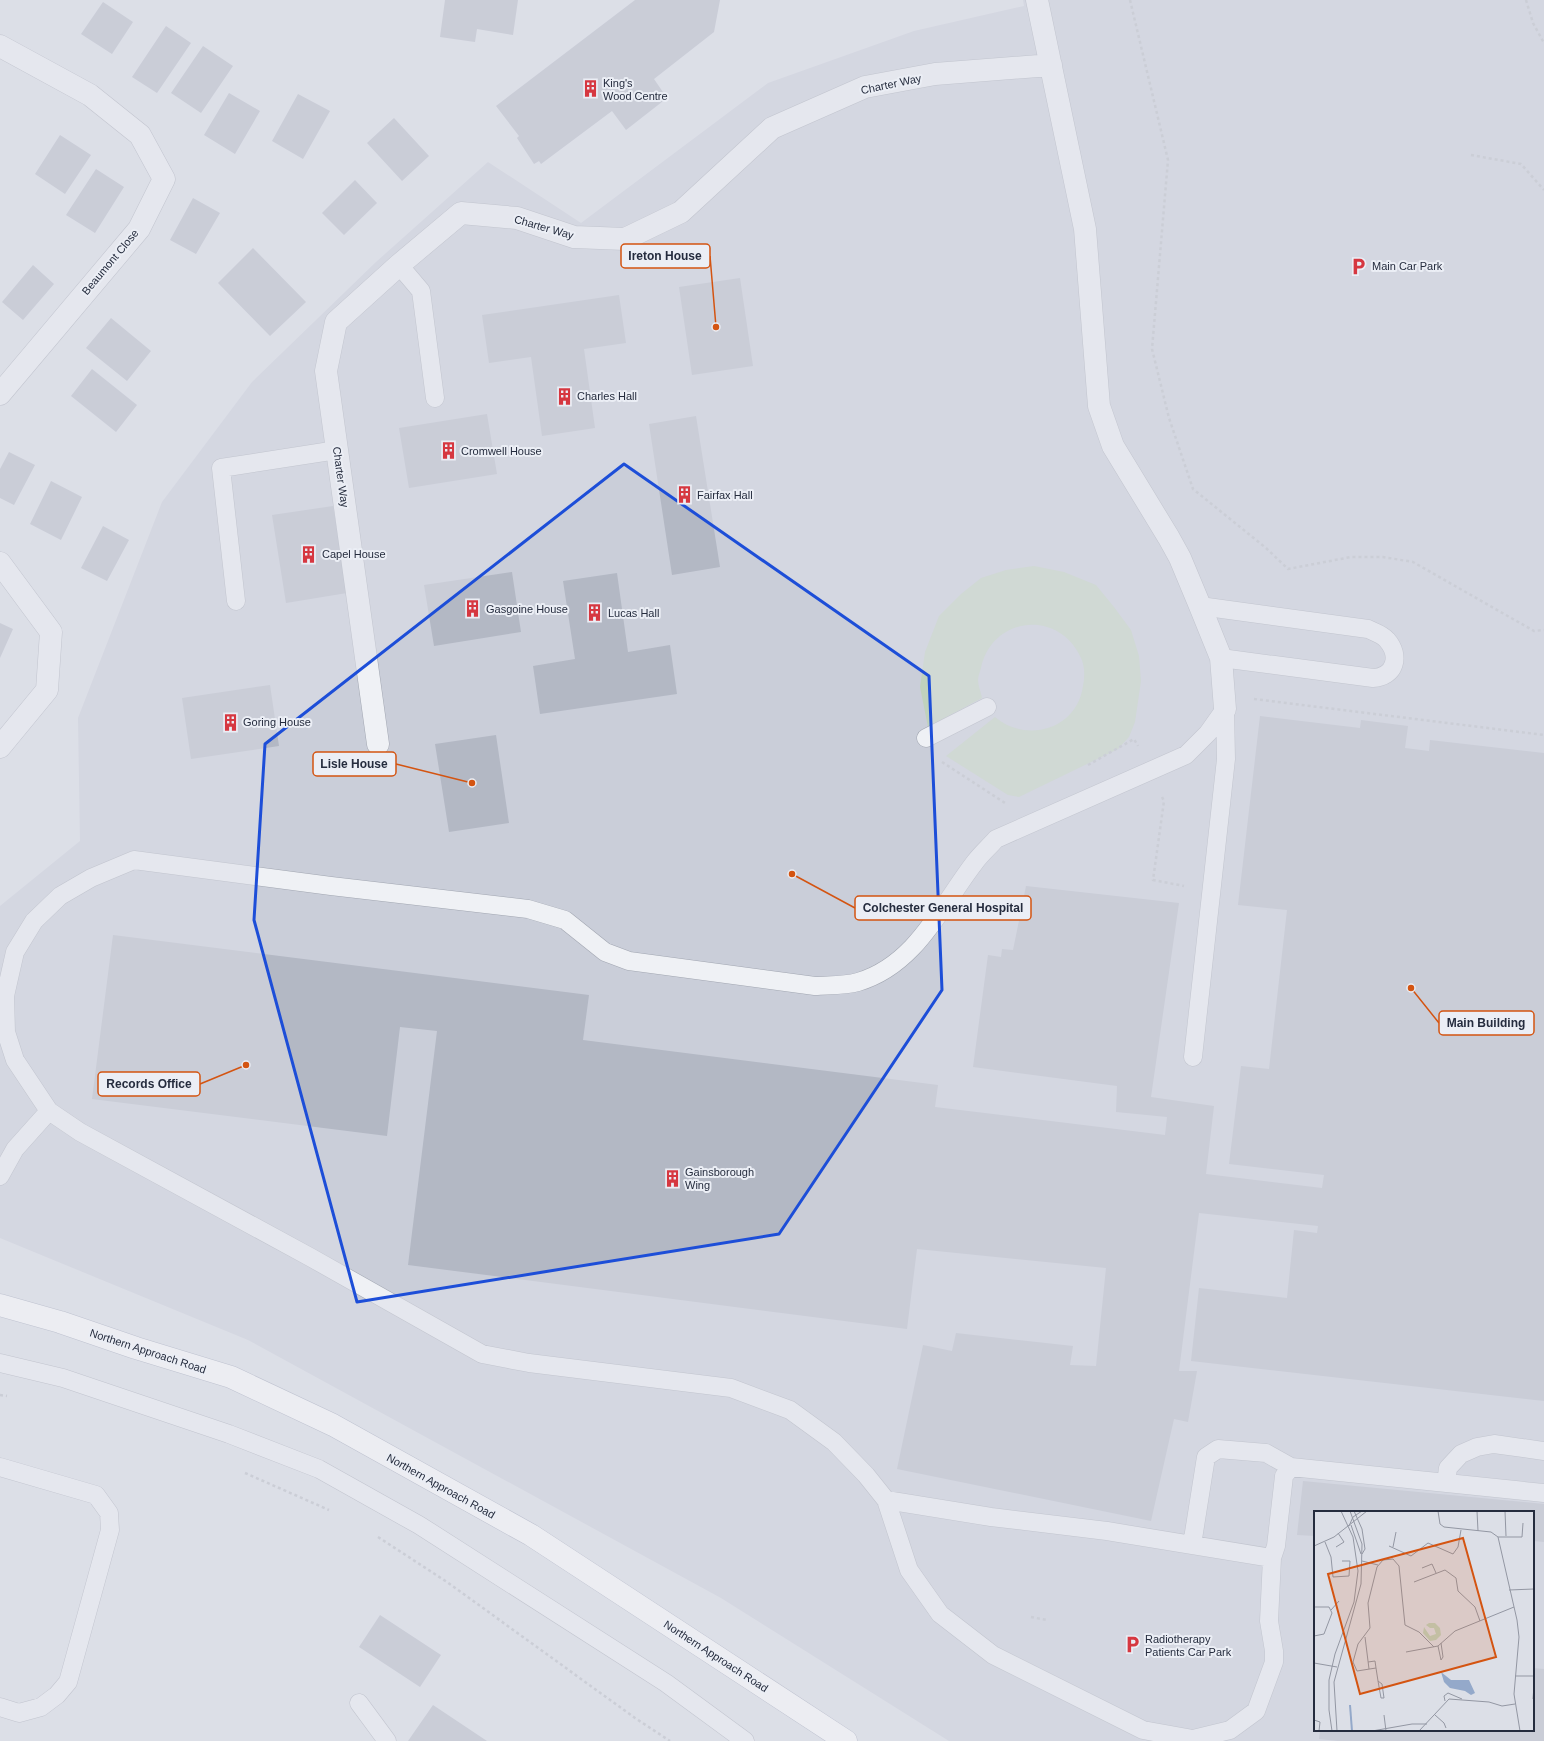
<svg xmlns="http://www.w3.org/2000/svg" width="1544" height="1741" font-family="Helvetica,sans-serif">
<rect width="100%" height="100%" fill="#dcdfe7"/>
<path fill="#caced9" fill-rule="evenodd" d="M1023,0H1544V1741H949L721,1598L248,1340L0,1238V906L80,841L78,718L162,502L252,382L376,262L488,162L581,223L768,83L914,31L1024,6ZM1315,1512H1533V1730H1315Z"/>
<path fill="#c0d2bd" d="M1034,566L1064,572L1096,585L1114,607L1131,630L1139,656L1141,681L1135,722L1129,737L1118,749L1019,797L1008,795L946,756L995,717C1027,744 1077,729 1083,686C1085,676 1085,665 1080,656C1057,609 992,617 981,668C980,672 978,676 978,680C978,686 981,692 982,698L928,727L920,687L925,652L939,616L961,594L981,578L1006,570Z"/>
<path fill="#b3b8c4" d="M445,0H518L513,35L477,29L475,42L440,37Z
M635,0H720L714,32L654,79L667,98L626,130L612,111L541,164L539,161L534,164L517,138L519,136L496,106Z
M103,2L133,22L112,54L81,34Z
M166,26L191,43L157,93L132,77Z
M203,46L233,66L201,113L171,93Z
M229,93L260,111L235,154L204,135Z
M298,94L330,111L303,159L272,141Z
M394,118L429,156L402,181L367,143Z
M60,135L91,155L65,194L35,174Z
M96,169L124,187L95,233L66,215Z
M355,180L377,203L344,235L322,213Z
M193,198L220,213L196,254L170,240Z
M253,248L306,302L270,336L218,283Z
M33,265L54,284L23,320L2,302Z
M740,278L753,366L692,375L679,287Z
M619,295L626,343L584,349L595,428L542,436L531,357L489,363L482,315Z
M111,318L151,351L127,381L86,348Z
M92,369L137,405L116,432L71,396Z
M487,414L497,474L409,488L399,428Z
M696,416L720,567L672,575L649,424Z
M9,452L35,465L14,505L0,498V469Z
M51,481L82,497L61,540L30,524Z
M333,506L347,593L286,603L272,515Z
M103,526L129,540L107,581L81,568Z
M512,572L521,632L434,646L424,585Z
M617,573L628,652L670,645L677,694L540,714L533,666L575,659L563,581Z
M0,623L13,629L0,658Z
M270,685L279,746L191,759L182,698Z
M1260,716L1360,728L1361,720L1408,726L1405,748L1429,751L1430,740L1544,753V1401L1191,1361L1199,1288L1287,1298L1294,1230L1317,1233L1318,1226L1199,1213L1179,1371H1197L1188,1422L1174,1419L1151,1521L897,1469L923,1345L952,1351L956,1333L1073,1346L1070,1365L1096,1366L1106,1268L917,1249L907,1329L408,1265L437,1031L400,1027L387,1136L92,1099L113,935L589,995L583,1040L938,1085L935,1107L1165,1135L1167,1117L1116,1112L1117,1086L973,1067L988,955L1001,957L1002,949L1013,950L1026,886L1179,903L1151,1097L1214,1106L1206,1174L1322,1188L1324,1175L1229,1164L1241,1066L1269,1069L1287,910L1238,905Z
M496,735L509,823L449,832L435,744Z
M1303,1481L1544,1504V1542L1533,1541V1512H1315V1536L1297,1535Z
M380,1615L441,1655L420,1687L359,1647Z
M1533,1668L1544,1669V1741H1338L1319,1739L1320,1730H1533Z
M433,1705L487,1741H408Z"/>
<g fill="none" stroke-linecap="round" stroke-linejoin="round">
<defs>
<path id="service" d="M399,265L421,291L435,398
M236,601L221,468L337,450
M1200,606L1368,629C1374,632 1382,634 1387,640C1401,656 1395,677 1373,678L1221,658
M1225,709L1208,733L1186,755L996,839C989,847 981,854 975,862C941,906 916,965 858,982C844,986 829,985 815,986L629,961L605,952L565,920L528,909L331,886L134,860L91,878L60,896L34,921L15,952L5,996L6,1032L15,1060L49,1111L80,1132L310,1257L482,1354L529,1363L731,1388L790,1410L834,1442L866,1475L886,1500L909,1570L940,1614L993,1655L1143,1730L1193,1739L1230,1730L1256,1711L1274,1662V1651L1269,1621L1272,1558L1276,1546L1284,1476L1291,1467L1544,1493
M926,738L987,707
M1193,1057L1226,759L1225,709
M0,1176L15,1149L49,1111
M0,1363L63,1378L229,1434L319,1469L419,1525L666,1683L745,1741
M0,1467L96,1495L109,1513L110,1530L68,1682L57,1695L41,1707L19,1713L0,1707
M1446,1483L1448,1468L1461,1454L1477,1447L1494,1444L1544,1451
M886,1500L991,1517L1107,1531L1272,1558
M1192,1545L1206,1457L1218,1449L1266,1453L1291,1467
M359,1703L387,1741"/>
<path id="minor" d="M1037,0L1085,229L1099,406L1113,446L1169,538L1180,558L1200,606L1221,658L1225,709
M0,46L90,95L140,135L164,179L139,229L0,394
M0,563L51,632L47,690L0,747
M378,744L326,371L336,322L399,265L461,213L517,218L574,237L625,239L681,212L772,128L865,87L935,74L1051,65"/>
<path id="primary" d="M0,1305L60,1322L136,1348L231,1377L333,1425L531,1535L846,1741"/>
</defs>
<use href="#service" stroke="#a1a6b1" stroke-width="19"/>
<use href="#minor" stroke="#a1a6b1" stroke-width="23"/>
<use href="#primary" stroke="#9ba2b4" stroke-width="23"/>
<path stroke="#b6bac2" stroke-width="2.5" stroke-dasharray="3 3" stroke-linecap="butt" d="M1130,0L1168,160L1152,349L1169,418L1193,489L1266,548L1288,569L1351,557H1383L1413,562L1534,631L1544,630
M1526,0L1533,23L1544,43
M1471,155L1521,164L1544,190
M1254,699L1544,735
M942,762L1005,803
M1088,765L1134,739L1138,746
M1162,797L1164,801L1153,880L1184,886
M0,1395L7,1396
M245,1473L329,1510
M378,1537L447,1582L635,1718L670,1741
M1031,1617L1047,1620"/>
<use href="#service" stroke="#eff1f5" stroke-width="18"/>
<use href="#minor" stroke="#eff1f5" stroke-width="22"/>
<use href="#primary" stroke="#fff" stroke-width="22"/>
</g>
<path d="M0 0H1544V1741H0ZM624,464L929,676L942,990L779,1234L357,1302L254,920L265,744Z" fill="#dcdfe7" fill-opacity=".55" fill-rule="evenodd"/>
<path fill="none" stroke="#1d4ed8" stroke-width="3" stroke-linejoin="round" d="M624,464L929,676L942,990L779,1234L357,1302L254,920L265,744Z"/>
<defs>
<symbol id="building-bare" viewBox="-9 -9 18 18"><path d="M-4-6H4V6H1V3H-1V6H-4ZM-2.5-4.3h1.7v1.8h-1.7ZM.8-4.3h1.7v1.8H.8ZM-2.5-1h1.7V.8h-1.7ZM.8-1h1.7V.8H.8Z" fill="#d63740" stroke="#ebeef5" stroke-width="2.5" paint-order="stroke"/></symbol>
<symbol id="parking-bare" viewBox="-9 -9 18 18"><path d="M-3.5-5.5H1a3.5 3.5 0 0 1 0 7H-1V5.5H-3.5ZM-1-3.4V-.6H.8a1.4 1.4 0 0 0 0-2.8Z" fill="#d63740" stroke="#ebeef5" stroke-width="2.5" paint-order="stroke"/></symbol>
</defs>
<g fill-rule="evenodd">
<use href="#building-bare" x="578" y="76" width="25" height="25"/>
<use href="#parking-bare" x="1346" y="254" width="25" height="25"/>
<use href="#building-bare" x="552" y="384" width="25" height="25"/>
<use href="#building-bare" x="436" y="438" width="25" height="25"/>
<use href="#building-bare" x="672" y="482" width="25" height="25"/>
<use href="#building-bare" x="296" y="542" width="25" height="25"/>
<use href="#building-bare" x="460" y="596" width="25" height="25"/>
<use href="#building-bare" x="582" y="600" width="25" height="25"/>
<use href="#building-bare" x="218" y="710" width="25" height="25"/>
<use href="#building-bare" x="660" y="1166" width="25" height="25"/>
<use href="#parking-bare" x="1120" y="1632" width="25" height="25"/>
</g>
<g text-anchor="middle" stroke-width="4" stroke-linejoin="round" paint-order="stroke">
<g font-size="11" fill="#252c3e" stroke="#ebeef5" text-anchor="start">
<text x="603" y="87">King's<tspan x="603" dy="13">Wood Centre</tspan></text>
<text x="1372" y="270">Main Car Park</text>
<text x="577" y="400">Charles Hall</text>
<text x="461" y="455">Cromwell House</text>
<text x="697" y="499">Fairfax Hall</text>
<text x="322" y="558">Capel House</text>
<text x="486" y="613">Gasgoine House</text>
<text x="608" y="617">Lucas Hall</text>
<text x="243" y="726">Goring House</text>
<text x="685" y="1176">Gainsborough<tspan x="685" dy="13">Wing</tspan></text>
<text x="1145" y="1643">Radiotherapy<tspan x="1145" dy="13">Patients Car Park</tspan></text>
</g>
<g font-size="11" fill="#252c3e" stroke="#ebeef5">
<text transform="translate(891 84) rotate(-12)" y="4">Charter Way</text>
<text transform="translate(544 227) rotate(16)" y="4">Charter Way</text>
<text transform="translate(110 262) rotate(-50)" y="4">Beaumont Close</text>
<text transform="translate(341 477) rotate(82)" y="4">Charter Way</text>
<text transform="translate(148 1351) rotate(18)" y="4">Northern Approach Road</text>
<text transform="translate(441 1486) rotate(29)" y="4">Northern Approach Road</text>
<text transform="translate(716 1656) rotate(33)" y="4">Northern Approach Road</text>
</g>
</g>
<g transform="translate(1314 1511)">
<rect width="220" height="220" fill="#dcdfe7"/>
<path d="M115,112H121L126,117L127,124L122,129L116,130L109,122L110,116L116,125L122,123L120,117H116L112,114Z" fill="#c0d2bd"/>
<path d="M127,161L137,169H155L161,182L157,184L151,180L136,177L130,171Z" fill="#94a9ca"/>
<path fill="none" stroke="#94a9ca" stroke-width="2" d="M36,194L38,220"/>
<path fill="none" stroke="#9397a3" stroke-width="1" d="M40,0L48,18L51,38L48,43M124,0L126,13L130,16L177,21L184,26L203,109L205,126L200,183L206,220M163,0L164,20M191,0L192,25M37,14L47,43M35,15L39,6L48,0M184,26H208L209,12M11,31L17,46L19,66L35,65L36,50H28M0,35L20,26L53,0M75,35L97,45L114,32L139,43L144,36L147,19M22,36L30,31L24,22M79,36L82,21M48,50L64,54M108,57L118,53L122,62M100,71L131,59L142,67L144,80L161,96L166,110M195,79L220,78M0,96H15L18,102L10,123L0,125M17,99L25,90M51,126L55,158M124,135L127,149L129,146L127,132M92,141L124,135L141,120L200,96M54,151L61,150L62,157M0,152L23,156M201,165H220M64,170L68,173L70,187H67L64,170L62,157L43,160L39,151L44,133L56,117L54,92L63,56L69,49L79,48L85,55L91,114L105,121L120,136M219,188L220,175M131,190L130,185L134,182L148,188M70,204L72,220M121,204L130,212L132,217M0,209L6,211L5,220M18,220L15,199V169L21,143L40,91L44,60L39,26L27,0M23,220L20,171L47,73L48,33L36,0M58,220L98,213H113M105,220L135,188L175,191L188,195L201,193"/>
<path fill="#d45411" fill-opacity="0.15" stroke="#d45411" stroke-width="2" d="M149,27L182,146L46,183L14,63Z"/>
<rect width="220" height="220" fill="none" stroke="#252c3e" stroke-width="2"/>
</g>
<path fill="none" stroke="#d45411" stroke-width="1.5" d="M716 327L710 256M472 783L396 764M792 874L855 908M1411 988L1439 1023M246 1065L200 1084"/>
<g fill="#d45411" stroke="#ebeef5" stroke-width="1.5">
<circle cx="716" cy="327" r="4"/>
<circle cx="472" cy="783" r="4"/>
<circle cx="792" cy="874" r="4"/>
<circle cx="1411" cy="988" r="4"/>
<circle cx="246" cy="1065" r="4"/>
</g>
<g fill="#ebeef5" stroke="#d45411" stroke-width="1.5">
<rect x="621" y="244" width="89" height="24" rx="4"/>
<rect x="313" y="752" width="83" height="24" rx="4"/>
<rect x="855" y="896" width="176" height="24" rx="4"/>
<rect x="1439" y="1011" width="95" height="24" rx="4"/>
<rect x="98" y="1072" width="102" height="24" rx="4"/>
</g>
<g font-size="12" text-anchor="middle" font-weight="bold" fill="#252c3e">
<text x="665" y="260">Ireton House</text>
<text x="354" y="768">Lisle House</text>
<text x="943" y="912">Colchester General Hospital</text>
<text x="1486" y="1027">Main Building</text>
<text x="149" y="1088">Records Office</text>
</g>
</svg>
